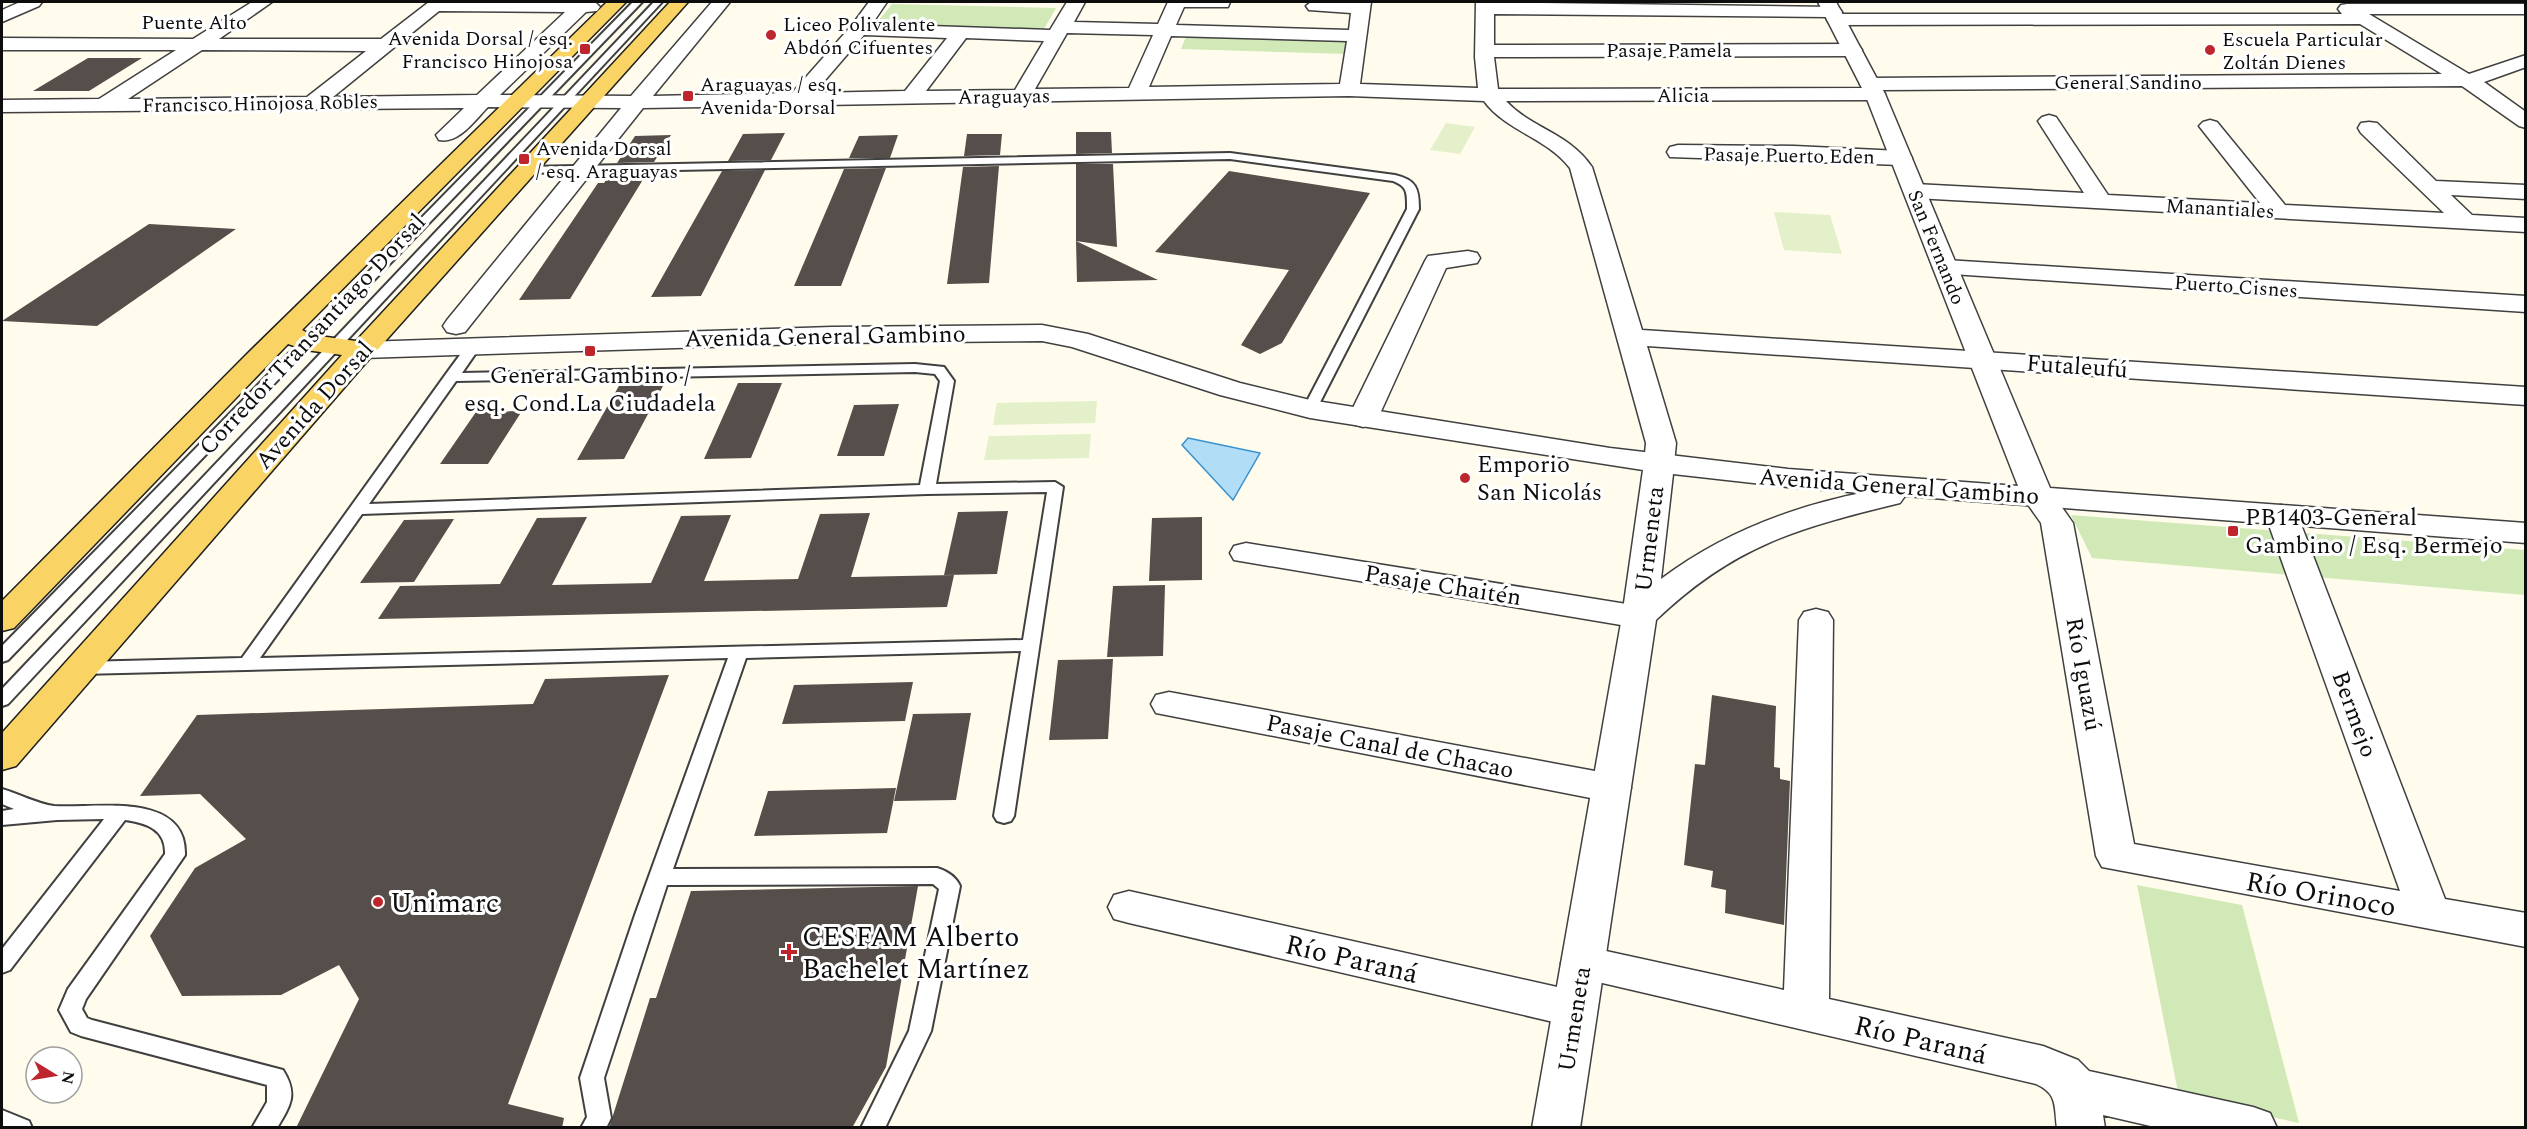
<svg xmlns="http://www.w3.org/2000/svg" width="2527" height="1129" font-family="Spectral,serif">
<rect width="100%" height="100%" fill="#fffced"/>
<path fill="#d1e9b7" d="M892,4L1056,8L1044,29L875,25Z
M1187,34L1350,40L1348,54L1181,49Z
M2071,515L2525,550V595L2092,558Z
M2137,885L2242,905L2299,1123L2179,1097Z"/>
<path fill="#e3f0c9" d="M1446,123L1475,127L1460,154L1430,150Z
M1774,212L1830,215L1842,254L1784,250Z
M1097,401L1095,423L993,425L997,403Z
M1091,434L1089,458L984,460L989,436Z"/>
<path fill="#b2ddf6" stroke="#3992cd" stroke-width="1.5" d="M1188,438L1260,453L1233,500L1182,445Z"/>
<path fill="#564e4a" d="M88,58H142L89,91H33Z
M1076,132H1111L1112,153L1076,154Z
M785,133L771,160L728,161L743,134Z
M967,134H1002L1000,155L964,156Z
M671,135L654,162L617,163L635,136Z
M898,135L890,158H849L859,136Z
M1076,164H1113L1117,247L1076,241Z
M999,166L989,283L947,284L963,167Z
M886,168L841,286H794L844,169Z
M765,170L701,296L651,297L722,171Z
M1229,171L1370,193L1282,343L1260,354L1241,345L1289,270L1155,252Z
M647,173L570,299L519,300L598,183H604L610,174Z
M149,224L236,229L97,326L2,321Z
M1076,241L1158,280L1077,282Z
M738,383H782L751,458L704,459Z
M620,384H664L624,459L577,460Z
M899,404L884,456H837L854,405Z
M522,411L488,464H440L476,412Z
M1008,511L997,574L944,575L958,512Z
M870,513L851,577L954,575L947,607L378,619L400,586L500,584L537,518L587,517L552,585L651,583L681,516L731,515L704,581L798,579L820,514Z
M1202,517V580L1149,581L1152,518Z
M454,519L414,582L360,583L404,520Z
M1165,585L1163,656L1107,657L1113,586Z
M1113,659L1108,739L1049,740L1058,660Z
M669,675L508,1104L564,1118L562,1128H296L359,999L339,965L281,995L182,996L150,936L195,868L246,839L200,794L140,796L197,715L533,704L545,679Z
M913,682L905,721L782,724L794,685Z
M1712,695L1776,706L1774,767L1780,768V779L1790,781L1784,925L1725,913L1726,890L1711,887L1713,871L1684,865L1695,764L1705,765Z
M971,713L956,800L894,801L913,714Z
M896,788L887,833L754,836L768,791Z
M918,886L886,1067L852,1128H609L650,998H656L691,891Z"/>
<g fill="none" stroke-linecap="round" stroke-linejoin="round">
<defs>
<path id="service" d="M633,2H642L8,660L2,662V646Z
M654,2H662L8,704L2,706V689Z
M1230,153L1395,175C1416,180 1419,188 1419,209L1315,412L1310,413L1303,409L1407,209C1407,193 1408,187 1393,181L1230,159L526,173L520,170L526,167Z
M473,343L480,347L462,373L915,364L944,367L954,381L936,484L1055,482L1063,487L1014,816L1011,821L1004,823L997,821L994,816L1021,651L746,658L673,869L937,868C947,871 956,877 960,886L931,1031L885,1128H861L909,1031L939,889L933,884L667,885L604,1078L611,1118L606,1128H581L587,1117L580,1078L635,915L728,658L81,674L75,672L72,668L75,664L81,662L242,658L446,374L468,344ZM915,372L935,374L940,381L920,485L369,504L456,381ZM1047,492L1023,640L260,658L362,514L927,494Z
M2,789C19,794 38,804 54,806C93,809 187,790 185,855L86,999L82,1009L87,1018L92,1020L283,1070C298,1094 291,1105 277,1128H252L267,1102V1085L81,1036L71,1032L59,1010L68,989L165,854C166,829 146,823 125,820L10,970L2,973V949L104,819L57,820L2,825V811L14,809L2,804Z
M2,1110L29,1121L32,1128H2Z"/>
<path id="minor" d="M20,2H42L39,6L2,22V10Z
M252,2H272L219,39H381L429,2H595L600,7L597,11L586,12L500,95L631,96L712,2H730L653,96L792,93L852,25L869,2H887L872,24L1050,30L1067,2H1085L1074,22L1158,24L1168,2H1230L1228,7H1184L1176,25L1349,30L1351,13L1309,10L1306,6L1311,2H1371L1360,84L1478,88L1475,57L1476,2L1833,7L1839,8L1842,12L1840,14H2342L2338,9L2341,5L2347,4H2526V14H2369L2469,74L2526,55V67L2484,82L2526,112V128L2519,126L2462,86L1882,90L1885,94L1882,98L1875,100L1506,101C1532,129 1568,132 1592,167L1642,330L2526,387V405L1647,346L1676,443L1674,464L1670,470L1659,473L1648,470L1644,464L1646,443L1570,168C1547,138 1506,131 1484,101L1349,96L643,108L465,332L456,334L447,332L443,326L447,320L621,108L488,107C475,120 459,144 439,140L436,135L464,108L2,112V100L99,99L176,50H2V38L193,39ZM439,11L565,12L477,95L333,97ZM1494,14L1829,17L1827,20L1830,24L1836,25L2360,24L2442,74L1870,78L1863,80L1860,84L1863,88L1498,89L1494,57L1852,56L1859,54L1862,50L1859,46L1852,44L1494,45ZM1067,33L1153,35L1129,88L1035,89ZM864,35L947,38L905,91L814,93ZM1171,36L1347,41L1340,84L1149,87ZM966,38L1044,41L1015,90L926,91ZM202,50L366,51L307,97L128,99Z
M2049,115L2056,117L2108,195L2260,203L2199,126L2203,122L2210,120L2217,122L2285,205L2444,213L2361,133L2358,128L2361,123L2369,122L2377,123L2436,181L2526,185V199L2451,195L2472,215L2526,218V232L1915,198L1907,196L1904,191L1907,186L1915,184L2084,193L2038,121L2042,117Z
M1678,145L1794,146L1901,151L1909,153L1912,158L1909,163L1901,165L1670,157L1667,152L1670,147Z
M1468,251L1477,253L1480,258L1477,263L1446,268L1378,418L1373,424L1363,427L1353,424L1348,418L1425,261L1428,256Z
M1946,260L2526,296V312L1937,273L1933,268L1937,263Z
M2038,487L2049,489L2073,523L2134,844L2400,891L2265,514L2270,507L2281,505L2292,507L2297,514L2445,899L2526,913V947L2102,867L2096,856L2041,523L2022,496L2027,489Z
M1246,543L1639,606L1651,609L1656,617L1651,625L1639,628L1234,560L1230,553L1234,546Z
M1816,609L1828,612L1833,620L1829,999L2043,1046L2078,1060L2089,1071L2253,1107L2270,1113L2277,1128H2159L2103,1115L2105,1128H2057C2054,1106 2058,1094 2036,1084L1568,975L1561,963L1568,951L1583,946L1784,990L1799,620L1804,612Z
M1169,692L1611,774L1625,778L1631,788L1625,798L1611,802L1156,713L1151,704L1156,695Z
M1129,891L1575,991L1591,996L1597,1009L1591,1022L1575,1027L1129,923L1114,919L1108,907L1114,895Z"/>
<path id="tertiary" d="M1818,2H1836L1885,94L2050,488L2526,523V543L1905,496L1900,503C1798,528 1734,545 1656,620L1580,1128H1532L1622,617L1643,470L1310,418L1220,395L1072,347L1042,341L832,343L363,358L353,356L349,350L353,344L363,342L832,327L1042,325L1088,334L1240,383L1310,400L1610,448L1788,469L2018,486L1865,94ZM1673,474L1788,487L1861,493C1788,508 1721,534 1661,579Z"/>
<path id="primary" d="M607,2H626L302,330L312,335L356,341L670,2H688L363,366L16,766L2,770V733L342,355L306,350L288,344L14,628L2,631V601L246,355Z"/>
</defs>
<use href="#service" stroke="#404040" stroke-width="4"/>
<use href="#minor" stroke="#404040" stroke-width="3"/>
<use href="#tertiary" stroke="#404040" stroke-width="3"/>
<use href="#primary" stroke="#1e1e1e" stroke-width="3"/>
<use href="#service" fill="#fff" fill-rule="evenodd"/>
<use href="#minor" fill="#fff" fill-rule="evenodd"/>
<use href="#tertiary" fill="#fff" fill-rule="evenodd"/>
<use href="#primary" fill="#f9d464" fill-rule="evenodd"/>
</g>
<g fill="#be252c" stroke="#fff" stroke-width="2">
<circle cx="771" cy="35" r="6"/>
<rect x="579" y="43" width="12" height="12" rx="3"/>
<circle cx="2210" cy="50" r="6"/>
<rect x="682" y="90" width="12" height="12" rx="3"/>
<rect x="518" y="153" width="12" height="12" rx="3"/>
<rect x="584" y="345" width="12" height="12" rx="3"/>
<circle cx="1465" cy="478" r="6"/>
<rect x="2227" y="525" width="12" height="12" rx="3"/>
<circle cx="378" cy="902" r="6"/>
<path d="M786 943h6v6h6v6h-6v6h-6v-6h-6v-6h6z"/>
</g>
<g text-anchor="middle" stroke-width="6" stroke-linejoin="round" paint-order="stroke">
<g font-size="20" fill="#0d0d0d" stroke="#fff">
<text x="194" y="29">Puente Alto</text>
<text x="1669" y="57">Pasaje Pamela</text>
<text x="2128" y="89">General Sandino</text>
<text x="1683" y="102">Alicia</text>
<text transform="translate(1004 96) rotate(-1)" y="7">Araguayas</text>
<text transform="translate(260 103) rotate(-1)" y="7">Francisco Hinojosa Robles</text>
<text transform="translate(1789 155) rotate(1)" y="7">Pasaje Puerto Eden</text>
<text transform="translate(2220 208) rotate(3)" y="7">Manantiales</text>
<text transform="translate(1937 247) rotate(68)" y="7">San Fernando</text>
<text transform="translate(2236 286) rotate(4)" y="7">Puerto Cisnes</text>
</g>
<g font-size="20" fill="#0d0d0d" stroke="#fff" text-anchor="start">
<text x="783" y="31">Liceo Polivalente<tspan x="783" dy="23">Abdón Cifuentes</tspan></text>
<text x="573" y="45" text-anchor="end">Avenida Dorsal / esq.<tspan x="573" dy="23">Francisco Hinojosa</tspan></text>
<text x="2222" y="46">Escuela Particular<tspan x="2222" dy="23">Zoltán Dienes</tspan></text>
<text x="700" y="91">Araguayas / esq.<tspan x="700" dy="23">Avenida Dorsal</tspan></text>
<text x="536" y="155">Avenida Dorsal<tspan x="536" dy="23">/ esq. Araguayas</tspan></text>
</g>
<g font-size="24" fill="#0d0d0d" stroke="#fff">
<text transform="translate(312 334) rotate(-47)" y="8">Corredor Transantiago Dorsal</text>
<text transform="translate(825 336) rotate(-1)" y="8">Avenida General Gambino</text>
<text transform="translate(2077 366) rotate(4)" y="8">Futaleufú</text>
<text transform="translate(314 405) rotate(-48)" y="8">Avenida Dorsal</text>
<text transform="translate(1899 486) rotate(4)" y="8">Avenida General Gambino</text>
<text transform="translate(1649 539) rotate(-83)" y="8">Urmeneta</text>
<text transform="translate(1443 585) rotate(9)" y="8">Pasaje Chaitén</text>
<text transform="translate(2084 674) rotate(80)" y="8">Río Iguazú</text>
<text transform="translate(2355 714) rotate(70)" y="8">Bermejo</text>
<text transform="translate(1390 746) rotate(11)" y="8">Pasaje Canal de Chacao</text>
<text transform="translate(1574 1019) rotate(-81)" y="8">Urmeneta</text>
</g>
<g font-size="24" fill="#0d0d0d" stroke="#fff" text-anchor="start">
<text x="590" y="383" text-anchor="middle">General Gambino /<tspan x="590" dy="28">esq. Cond.La Ciudadela</tspan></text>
<text x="1477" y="472">Emporio<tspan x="1477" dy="28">San Nicolás</tspan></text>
<text x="2245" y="525">PB1403-General<tspan x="2245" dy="28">Gambino / Esq. Bermejo</tspan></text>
</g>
<g font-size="28" fill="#0d0d0d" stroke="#fff">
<text transform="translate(2321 893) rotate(10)" y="10">Río Orinoco</text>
<text transform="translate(1352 958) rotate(13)" y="10">Río Paraná</text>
<text transform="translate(1921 1039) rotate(13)" y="10">Río Paraná</text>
</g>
<g font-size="28" fill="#0d0d0d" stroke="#fff" text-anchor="start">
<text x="390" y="912">Unimarc</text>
<text x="802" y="946">CESFAM Alberto<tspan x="802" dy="32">Bachelet Martínez</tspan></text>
</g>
</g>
<rect width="2527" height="1129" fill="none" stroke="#0d0d0d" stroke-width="6"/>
<g transform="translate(54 1075) rotate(101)"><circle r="28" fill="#ffffff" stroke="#9e9e9e" stroke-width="1.5"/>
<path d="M0-4.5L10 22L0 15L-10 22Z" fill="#be252c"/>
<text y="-9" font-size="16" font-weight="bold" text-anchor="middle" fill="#0d0d0d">N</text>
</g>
</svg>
